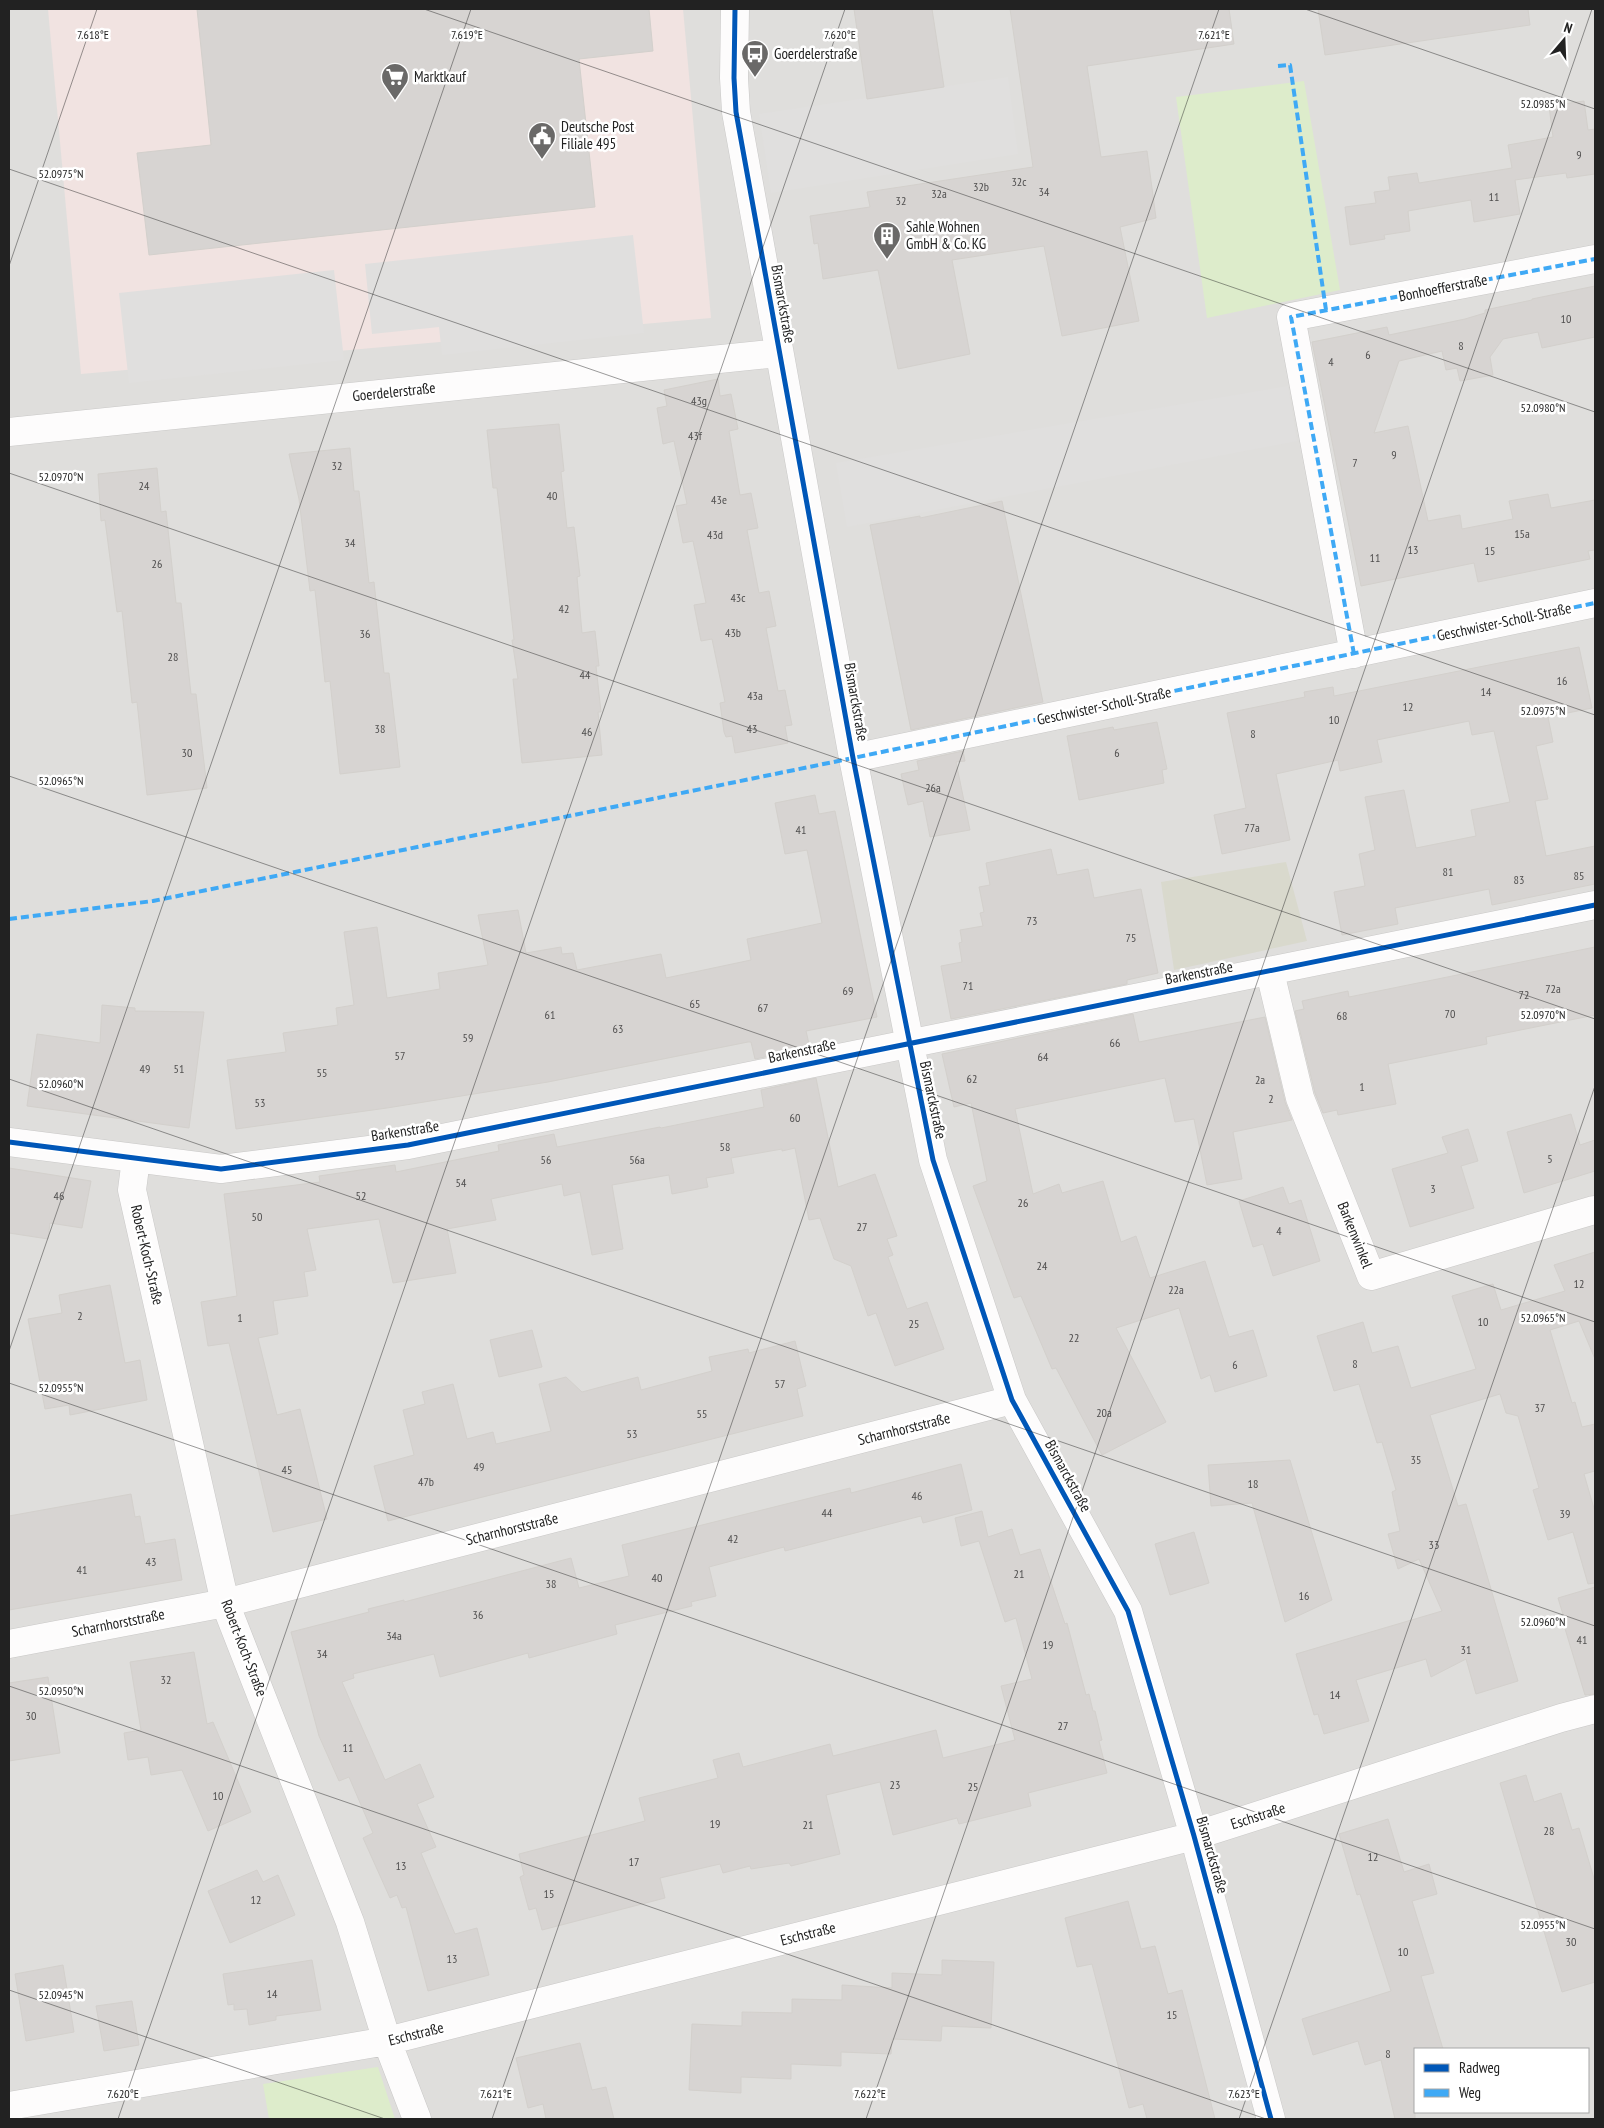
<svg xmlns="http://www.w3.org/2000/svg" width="1604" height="2128" font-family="'PT Sans Narrow',sans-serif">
<rect width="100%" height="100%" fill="#f0eeeb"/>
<path fill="#dfdedc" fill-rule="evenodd" d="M9,9H1595V2119H9ZM1415,2049H1588V2112H1415Z"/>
<path fill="#f1e3e1" d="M48,9H683L711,318L81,374Z"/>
<path fill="#d9d9cd" d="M1286,862L1307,941L1174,970L1161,882Z"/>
<path fill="#ddeccb" d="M1304,81L1340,290L1207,318L1176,97Z
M378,2067L395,2119H269L263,2084Z"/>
<path fill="#e0dfde" d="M1008,77L1018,154L771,193L759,114Z
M633,235L644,333L442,355L439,327L372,334L365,264Z
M334,270L344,360L129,383L119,293Z
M1288,386L1297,441L847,527L836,463Z"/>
<path fill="#d7d4d2" stroke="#d3d0cc" d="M197,9H649L653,51L579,59L595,207L149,255L137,153L211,145Z
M854,9H932L944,87L867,99Z
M1010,9H1229L1234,44L1087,66L1101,157L1147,151L1156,218L1120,227L1139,321L1062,336L1044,246L952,260L970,354L898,369L878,270L823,279L818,243L814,244L810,216L870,207L867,192L1033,167Z
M1318,9H1528L1530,25L1325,55Z
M1584,101L1588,130L1595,129V174L1567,178L1566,173L1515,180L1520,214L1474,222L1471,200L1408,211L1410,231L1384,235L1385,239L1350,245L1345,207L1376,203L1374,192L1390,190L1388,177L1417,173L1419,183L1512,168L1508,145L1553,137L1549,106Z
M1595,286V337L1542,348L1538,332L1503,339L1490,357L1493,375L1460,381L1457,368L1446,370L1442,351L1399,361L1374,433L1408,426L1428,521L1460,515L1462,529L1513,519L1509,501L1548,494L1551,508L1595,500V550L1588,551L1590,559L1478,582L1474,563L1361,586L1312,342L1387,327L1389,335L1465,319L1485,313V310L1532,300V299Z
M718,379L720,396L731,394L738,429L729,431L740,495L751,493L758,528L747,530L759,593L769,591L776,626L766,628L778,691L785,690L792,725L785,726L788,743L735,753L732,736L726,737L724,732L720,703L725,702L712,639L701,641L694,605L706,603L693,541L683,543L676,506L687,504L674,441L663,444L657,408L667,406L664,390Z
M559,424L564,471L561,472L567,528L574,527L580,576L577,577L582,633L595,631L599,666H596L601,712H598L602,755L522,763L513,679H518L512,640H514L497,488H493L487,430Z
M350,448L354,491H359L369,583L374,582L384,673H389L400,767L340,774L330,681L325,682L315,590L310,591L299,499L289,454Z
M157,468L161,512L166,511L176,603H181L191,694H196L207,788L147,795L137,702L132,703L122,611L117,612L105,520L101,521L98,474Z
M1002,501L1043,702L911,730L870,525L920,516V518Z
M1579,647L1592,708L1548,717L1553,742L1536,746L1548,799L1535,801L1546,856L1595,846V884L1492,905L1489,889L1395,908L1398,924L1342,935L1334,892L1365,886L1359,854L1375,850L1365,797L1404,790L1416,848L1476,836L1471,810L1510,802L1494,731L1472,735L1469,721L1377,740L1382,762L1340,771L1338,760L1276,774L1290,840L1222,854L1214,815L1246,808L1227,713L1305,697L1304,692L1333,687L1334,696Z
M1157,722L1167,769L1162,770L1164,783L1079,800L1067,736L1113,727L1114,730Z
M963,751L965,761L956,762L970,830L930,837L923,801L908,805L901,774L919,770L917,761Z
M815,795L819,814L835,811L877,1017L806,1031L810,1048L755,1059L751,1042H748L548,1082L387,1108L236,1129L227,1060L286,1052L283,1033L338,1025L336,1008L354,1005L344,932L377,927L387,998L440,989L438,973L488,965L478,915L518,910L526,953L561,947L562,954L573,953L577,970L661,954L666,978L751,960L747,939L822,923L807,850L785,854L775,803Z
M1051,849L1057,875L1088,869L1094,898L1141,889L1158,973L1127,980V984L951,1019L941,966L962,962L959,943L962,942L960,930L983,926L980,913L984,912L979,887L990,885L986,863Z
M1595,947V1015L1486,1037L1487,1044L1388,1064L1396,1104L1338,1115L1337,1110L1323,1113L1315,1093L1295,1011L1304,1009L1302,1001L1348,991L1349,997Z
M102,1005L135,1008V1011L204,1012L189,1128L27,1106L37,1034L100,1043Z
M1133,1014L1139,1042L1265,1017L1285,1102L1292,1120L1233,1132L1242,1179L1207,1185L1194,1119L1175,1122L1165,1078L1015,1109L1033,1194L1059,1184L1062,1193L1103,1181L1121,1242L1136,1236L1150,1278L1205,1261L1229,1337L1253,1330L1267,1376L1215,1392L1210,1375L1201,1379L1179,1308L1116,1328L1166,1422L1102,1455L1056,1368L1052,1369L1021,1296L1014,1298L973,1186L987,1181L971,1103L954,1107L942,1054Z
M816,1078L838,1187L875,1174L897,1236L887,1239L893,1255L888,1257L907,1309L927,1302L944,1349L895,1366L876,1313L868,1316L851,1266L834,1259L820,1218L809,1220L795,1148L782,1151V1149L731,1158L734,1173L706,1178L708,1187L672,1194L669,1175L612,1185L623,1249L592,1255L580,1192L564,1196L562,1184L491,1199L496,1220L447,1229L456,1273L393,1283L379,1219L307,1229L316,1270L304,1272L308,1296L273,1301L278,1334L258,1338L277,1415L300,1409L327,1519L273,1532L229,1343L208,1346L201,1302L237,1296L224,1194L320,1182L319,1176L395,1165L396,1172L499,1151L498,1145L554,1134L557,1147L660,1127L661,1128L764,1107L761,1090Z
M1571,1114L1580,1145L1595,1140V1171L1524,1193L1507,1132Z
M1468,1129L1478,1161L1461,1166L1474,1208L1410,1227L1392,1169L1448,1153L1442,1137Z
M9,1168L91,1181L82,1228L50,1223L48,1239L9,1233Z
M1283,1187L1289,1204L1301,1200L1320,1261L1273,1276L1263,1244L1253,1247L1239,1201Z
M1595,1252V1359L1579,1321L1550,1330L1572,1403L1575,1402L1582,1427L1595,1424V1471L1584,1474L1595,1512V1583L1588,1584L1573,1532L1548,1540L1533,1490L1539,1488L1518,1416L1506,1413L1500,1394L1430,1415L1458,1506L1466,1504L1518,1681L1476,1694L1466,1659L1431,1677L1426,1659L1356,1680L1369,1721L1324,1734L1318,1714L1314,1715L1296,1654L1442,1611L1419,1559L1398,1569L1388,1534L1400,1531L1392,1492L1396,1490L1382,1442L1377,1443L1359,1384L1334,1391L1317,1336L1363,1322L1372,1353L1398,1346L1411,1388L1476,1369L1452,1296L1493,1284L1501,1310L1565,1291L1554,1265Z
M110,1285L125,1363L140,1360L147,1400L70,1415L69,1405L45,1409L28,1319L62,1313L59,1295Z
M532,1330L542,1367L499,1377L490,1340Z
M795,1341L806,1386L797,1389L803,1416L388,1521L374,1466L414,1455L403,1410L425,1404L422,1392L453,1384L467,1439L493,1432L496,1444L551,1431L539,1384L566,1377L582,1392L638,1377L641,1390L712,1371L709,1357L748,1349L749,1353Z
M1290,1460L1332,1600L1285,1622L1252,1503L1211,1506L1208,1465Z
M961,1464L972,1510L923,1523L921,1516L785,1551L784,1547L709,1567L716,1596L691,1602L692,1606L615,1625L617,1634L529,1658L528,1653L440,1677L434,1654L353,1674L354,1678L342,1682L385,1780L420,1764L434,1797L417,1804L436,1847L421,1853L455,1934L477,1928L489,1975L428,1991L406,1907L402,1908L397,1895L390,1898L363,1838L373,1833L349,1777L339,1781L319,1736L291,1632L369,1612L368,1609L404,1600V1602L571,1558L579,1588L629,1576L622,1545L850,1488L851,1493Z
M131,1494L135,1517L140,1516L145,1544L175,1539L182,1580L9,1610V1516Z
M982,1511L988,1537L1012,1529L1020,1555L1040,1549L1065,1624L1067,1623L1086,1695L1089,1694L1093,1711H1095L1102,1740L1099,1741L1107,1773L1028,1793L1031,1806L959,1824L957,1818L893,1835L880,1782L826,1795L840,1854L791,1866L789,1863L751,1869L750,1866L723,1873L720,1864L660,1878L665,1898L542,1930L536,1908L529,1910L520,1877L524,1875L519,1854L645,1821L639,1798L718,1778L713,1760L739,1753L743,1767L830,1744L833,1756L936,1730L943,1758L1015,1740L1001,1686L1032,1679L1016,1618L1005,1622L979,1541L961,1546L955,1518Z
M1194,1532L1209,1583L1170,1595L1155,1544Z
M1595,1587V1694L1585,1695L1563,1622L1565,1621L1558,1598Z
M194,1652L207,1724L213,1722L251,1812L208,1831L182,1770L151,1775L148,1757L128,1760L124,1733L141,1730L130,1662Z
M48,1677L60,1753L9,1761V1683Z
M1526,1775L1534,1802L1561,1793L1572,1830L1579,1828L1595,1882V1982L1562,1992L1500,1783Z
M1388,1819L1404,1872L1429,1864L1437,1894L1412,1901L1434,1973L1421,1976L1443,2049H1415V2119H1395L1381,2060L1365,2065L1358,2041L1313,2055L1302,2019L1391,1991L1360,1894L1357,1895L1339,1834Z
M257,1870L263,1882L278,1875L295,1915L230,1943L208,1891Z
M1128,1901L1141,1949L1155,1946L1168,1994L1182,1990L1215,2119H1147L1143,2104L1129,2108L1092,1964L1077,1967L1065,1918Z
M312,1960L321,2010L276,2016V2020L249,2025L247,2009L234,2010V2004L228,2005L223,1974Z
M942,1960L994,1962L991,2028L942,2026L941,2041L892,2039L891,2054L841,2052V2066L791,2064V2079L741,2077V2093L689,2090L692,2024L742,2026V2012L792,2013V1999L842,2000V1985L892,1988V1973L942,1975Z
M63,1965L74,2032L26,2041L15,1974Z
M132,2001L139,2045L104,2051L96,2006Z
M580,2043L592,2090L606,2087L614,2119H546L543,2104L528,2108L516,2058Z"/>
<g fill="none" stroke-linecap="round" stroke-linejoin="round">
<defs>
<path id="street" d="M735,9L734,78L736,112L853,758L933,1160L1012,1400L1128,1611L1194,1836L1271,2119
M9,432L779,353
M1354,654L1291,317L1595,259
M853,758L1595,603
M1270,972L1300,1098L1371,1276L1594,1210
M9,1142L221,1169L408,1145L1595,905
M136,1159L132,1190L225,1603L350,1922L387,2041L417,2119
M9,1644L225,1603L1012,1400
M9,2106L387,2041L1194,1836L1561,1718L1595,1709"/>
</defs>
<use href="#street" stroke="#c9c8c7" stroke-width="29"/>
<use href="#street" stroke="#fdfcfc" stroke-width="28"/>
<path stroke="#3fa9f5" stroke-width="4" stroke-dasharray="8 4" stroke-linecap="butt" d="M1278,66L1290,65L1326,310
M1354,654L1291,317L1595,259
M9,919L153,901L853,758L1595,603"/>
<defs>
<path id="cycleway" d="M735,9L734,78L736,112L853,758L933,1160L1012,1400L1128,1611L1194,1836L1271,2119
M9,1142L221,1169L408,1145L1595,905"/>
</defs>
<use href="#cycleway" stroke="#fff" stroke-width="8"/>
<use href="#cycleway" stroke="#0057b8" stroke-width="5"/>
</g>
<path fill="none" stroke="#222" stroke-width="1" stroke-opacity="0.45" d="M424,9L1595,412M1305,9L1595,109M9,169L1595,715M9,266L97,9M9,473L1595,1019M9,776L1595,1322M9,1079L1595,1626M9,1351L471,9M9,1383L1595,1929M9,1686L1266,2119M9,1990L385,2119M118,2119L845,9M492,2119L1219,9M866,2119L1592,9M1239,2119L1595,1086"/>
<defs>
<symbol id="bus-pin" viewBox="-11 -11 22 30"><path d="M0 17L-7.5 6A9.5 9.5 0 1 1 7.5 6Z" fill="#6a6968" stroke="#fff"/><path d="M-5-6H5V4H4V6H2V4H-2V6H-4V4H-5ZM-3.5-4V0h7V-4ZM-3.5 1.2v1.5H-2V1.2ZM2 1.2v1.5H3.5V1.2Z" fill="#fff"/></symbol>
<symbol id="supermarket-pin" viewBox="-11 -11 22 30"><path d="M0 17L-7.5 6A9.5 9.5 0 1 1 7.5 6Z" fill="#6a6968" stroke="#fff"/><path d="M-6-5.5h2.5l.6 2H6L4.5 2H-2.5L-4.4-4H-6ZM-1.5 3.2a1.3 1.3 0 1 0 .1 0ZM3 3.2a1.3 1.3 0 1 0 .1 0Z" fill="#fff"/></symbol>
<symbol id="civic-pin" viewBox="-11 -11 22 30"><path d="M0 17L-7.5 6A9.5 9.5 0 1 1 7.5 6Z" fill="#6a6968" stroke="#fff"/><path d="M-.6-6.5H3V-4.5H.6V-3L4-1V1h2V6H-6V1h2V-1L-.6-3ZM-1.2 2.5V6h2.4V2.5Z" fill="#fff"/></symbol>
<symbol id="building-pin" viewBox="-11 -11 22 30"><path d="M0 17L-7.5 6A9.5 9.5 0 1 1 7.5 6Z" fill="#6a6968" stroke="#fff"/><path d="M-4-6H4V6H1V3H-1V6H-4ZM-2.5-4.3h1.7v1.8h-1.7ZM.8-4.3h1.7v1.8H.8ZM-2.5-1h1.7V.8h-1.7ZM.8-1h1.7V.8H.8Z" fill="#fff"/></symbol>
</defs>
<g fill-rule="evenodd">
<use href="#bus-pin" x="739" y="38" width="32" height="43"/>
<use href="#supermarket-pin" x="379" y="61" width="32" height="43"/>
<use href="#civic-pin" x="526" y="120" width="32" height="43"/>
<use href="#building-pin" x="871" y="220" width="32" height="43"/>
</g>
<g text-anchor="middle" stroke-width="5" stroke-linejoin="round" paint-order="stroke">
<g font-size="12" fill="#4f4e4e">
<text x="1579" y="159">9</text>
<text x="1019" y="186">32c</text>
<text x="981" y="191">32b</text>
<text x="1044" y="196">34</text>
<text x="939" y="198">32a</text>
<text x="1494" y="201">11</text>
<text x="901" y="205">32</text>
<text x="1566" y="323">10</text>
<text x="1461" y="350">8</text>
<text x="1368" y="359">6</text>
<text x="1331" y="366">4</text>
<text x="699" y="405">43g</text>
<text x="695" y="440">43f</text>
<text x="1394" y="459">9</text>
<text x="1355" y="467">7</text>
<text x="337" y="470">32</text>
<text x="144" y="490">24</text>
<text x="552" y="500">40</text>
<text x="719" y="504">43e</text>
<text x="1522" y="538">15a</text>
<text x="715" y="539">43d</text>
<text x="350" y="547">34</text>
<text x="1413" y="554">13</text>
<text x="1490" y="555">15</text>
<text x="1375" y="562">11</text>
<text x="157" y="568">26</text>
<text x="738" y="602">43c</text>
<text x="564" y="613">42</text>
<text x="733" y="637">43b</text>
<text x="365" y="638">36</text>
<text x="173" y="661">28</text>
<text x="585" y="679">44</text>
<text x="1562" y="685">16</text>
<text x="1486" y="696">14</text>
<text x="755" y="700">43a</text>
<text x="1408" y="711">12</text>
<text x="1334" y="724">10</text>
<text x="380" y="733">38</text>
<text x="752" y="733">43</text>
<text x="587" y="736">46</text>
<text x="1253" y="738">8</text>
<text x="187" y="757">30</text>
<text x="1117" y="757">6</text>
<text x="933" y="792">26a</text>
<text x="1252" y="832">77a</text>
<text x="801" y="834">41</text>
<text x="1448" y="876">81</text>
<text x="1579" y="880">85</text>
<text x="1519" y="884">83</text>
<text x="1032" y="925">73</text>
<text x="1131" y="942">75</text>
<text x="968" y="990">71</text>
<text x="1553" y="993">72a</text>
<text x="848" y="995">69</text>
<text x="1524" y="999">72</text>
<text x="695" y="1008">65</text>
<text x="763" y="1012">67</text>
<text x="1450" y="1018">70</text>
<text x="550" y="1019">61</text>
<text x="1342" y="1020">68</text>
<text x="618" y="1033">63</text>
<text x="468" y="1042">59</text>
<text x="1115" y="1047">66</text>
<text x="400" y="1060">57</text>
<text x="1043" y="1061">64</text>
<text x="145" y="1073">49</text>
<text x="179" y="1073">51</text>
<text x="322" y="1077">55</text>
<text x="972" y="1083">62</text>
<text x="1260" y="1084">2a</text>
<text x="1362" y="1091">1</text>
<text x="1271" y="1103">2</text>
<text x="260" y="1107">53</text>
<text x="795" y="1122">60</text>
<text x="725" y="1151">58</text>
<text x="1550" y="1163">5</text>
<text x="546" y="1164">56</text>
<text x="637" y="1164">56a</text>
<text x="461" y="1187">54</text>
<text x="1433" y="1193">3</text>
<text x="59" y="1200">46</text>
<text x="361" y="1200">52</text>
<text x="1023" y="1207">26</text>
<text x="257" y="1221">50</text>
<text x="862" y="1231">27</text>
<text x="1279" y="1235">4</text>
<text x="1042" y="1270">24</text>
<text x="1579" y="1288">12</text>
<text x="1176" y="1294">22a</text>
<text x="80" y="1320">2</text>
<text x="240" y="1322">1</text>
<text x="1483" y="1326">10</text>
<text x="914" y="1328">25</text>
<text x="1074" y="1342">22</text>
<text x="1355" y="1368">8</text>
<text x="1235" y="1369">6</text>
<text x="780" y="1388">57</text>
<text x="1540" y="1412">37</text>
<text x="1104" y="1417">20a</text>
<text x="702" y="1418">55</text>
<text x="632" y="1438">53</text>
<text x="1416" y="1464">35</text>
<text x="479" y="1471">49</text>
<text x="287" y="1474">45</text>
<text x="426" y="1486">47b</text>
<text x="1253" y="1488">18</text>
<text x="917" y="1500">46</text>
<text x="827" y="1517">44</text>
<text x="1565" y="1518">39</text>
<text x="733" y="1543">42</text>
<text x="1434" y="1549">33</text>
<text x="151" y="1566">43</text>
<text x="82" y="1574">41</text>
<text x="1019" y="1578">21</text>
<text x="657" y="1582">40</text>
<text x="551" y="1588">38</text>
<text x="1304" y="1600">16</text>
<text x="478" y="1619">36</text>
<text x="394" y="1640">34a</text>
<text x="1582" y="1644">41</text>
<text x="1048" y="1649">19</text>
<text x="1466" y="1654">31</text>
<text x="322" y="1658">34</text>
<text x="166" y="1684">32</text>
<text x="1335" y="1699">14</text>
<text x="31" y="1720">30</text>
<text x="1063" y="1730">27</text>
<text x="348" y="1752">11</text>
<text x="895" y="1789">23</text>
<text x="973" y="1791">25</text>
<text x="218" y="1800">10</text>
<text x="715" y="1828">19</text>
<text x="808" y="1829">21</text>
<text x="1549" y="1835">28</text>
<text x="1373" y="1861">12</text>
<text x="634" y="1866">17</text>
<text x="401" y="1870">13</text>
<text x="549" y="1898">15</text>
<text x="256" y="1904">12</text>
<text x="1571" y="1946">30</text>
<text x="1403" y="1956">10</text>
<text x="452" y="1963">13</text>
<text x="272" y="1998">14</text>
<text x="1172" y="2019">15</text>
<text x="1388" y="2058">8</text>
</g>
<g font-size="15" fill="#222" stroke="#fff" text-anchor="start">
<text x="774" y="59">Goerdelerstraße</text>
<text x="414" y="82">Marktkauf</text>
<text x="561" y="132">Deutsche Post<tspan x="561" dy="17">Filiale 495</tspan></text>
<text x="906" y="232">Sahle Wohnen<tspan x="906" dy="17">GmbH &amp; Co. KG</tspan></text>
</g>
<g font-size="15" fill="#222" stroke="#fff">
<text transform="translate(1443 288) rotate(-11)" y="5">Bonhoefferstraße</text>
<text transform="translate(783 304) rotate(80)" y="5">Bismarckstraße</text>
<text transform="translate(394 392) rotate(-6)" y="5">Goerdelerstraße</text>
<text transform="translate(1504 622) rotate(-12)" y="5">Geschwister-Scholl-Straße</text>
<text transform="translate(856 702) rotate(80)" y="5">Bismarckstraße</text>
<text transform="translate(1104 706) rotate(-12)" y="5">Geschwister-Scholl-Straße</text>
<text transform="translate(1199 973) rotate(-11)" y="5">Barkenstraße</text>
<text transform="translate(802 1051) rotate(-12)" y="5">Barkenstraße</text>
<text transform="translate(933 1100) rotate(78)" y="5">Bismarckstraße</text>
<text transform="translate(405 1131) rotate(-9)" y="5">Barkenstraße</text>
<text transform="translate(1355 1235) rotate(68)" y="5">Barkenwinkel</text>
<text transform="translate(147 1255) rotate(77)" y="5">Robert-Koch-Straße</text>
<text transform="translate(904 1429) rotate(-14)" y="5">Scharnhorststraße</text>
<text transform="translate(1068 1476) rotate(61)" y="5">Bismarckstraße</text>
<text transform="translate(512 1529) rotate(-14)" y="5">Scharnhorststraße</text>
<text transform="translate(118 1623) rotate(-11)" y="5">Scharnhorststraße</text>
<text transform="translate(244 1648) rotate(69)" y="5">Robert-Koch-Straße</text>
<text transform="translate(1258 1816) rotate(-18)" y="5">Eschstraße</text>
<text transform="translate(1212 1855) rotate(74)" y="5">Bismarckstraße</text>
<text transform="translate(808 1934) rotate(-14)" y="5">Eschstraße</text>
<text transform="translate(416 2034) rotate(-14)" y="5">Eschstraße</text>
</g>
</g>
<g font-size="12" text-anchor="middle" fill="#222" stroke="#fff" stroke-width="5" stroke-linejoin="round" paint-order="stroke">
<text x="467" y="39">7.619°E</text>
<text x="840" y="39">7.620°E</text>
<text x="1214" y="39">7.621°E</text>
<text x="93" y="39">7.618°E</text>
<text x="1543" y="108">52.0985°N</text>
<text x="61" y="178">52.0975°N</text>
<text x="1543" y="412">52.0980°N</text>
<text x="61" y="481">52.0970°N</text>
<text x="1543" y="715">52.0975°N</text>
<text x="61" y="785">52.0965°N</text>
<text x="1543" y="1019">52.0970°N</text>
<text x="61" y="1088">52.0960°N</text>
<text x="1543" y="1322">52.0965°N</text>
<text x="61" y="1392">52.0955°N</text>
<text x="1543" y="1626">52.0960°N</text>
<text x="61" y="1695">52.0950°N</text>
<text x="1543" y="1929">52.0955°N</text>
<text x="61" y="1999">52.0945°N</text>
<text x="123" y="2098">7.620°E</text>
<text x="496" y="2098">7.621°E</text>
<text x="870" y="2098">7.622°E</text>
<text x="1244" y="2098">7.623°E</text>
</g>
<rect width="1604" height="2128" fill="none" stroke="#222222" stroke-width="20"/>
<rect x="1414" y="2048" width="175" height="65" fill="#ffffff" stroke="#a7a7a7"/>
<rect x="1424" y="2064" width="25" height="8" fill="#0057b8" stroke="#a7a7a7"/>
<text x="1459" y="2073" font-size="15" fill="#222222">Radweg</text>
<rect x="1424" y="2089" width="25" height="8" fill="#3fa9f5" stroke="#a7a7a7"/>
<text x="1459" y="2098" font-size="15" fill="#222222">Weg</text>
<g transform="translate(1564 40) rotate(19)" stroke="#ffffff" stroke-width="4" paint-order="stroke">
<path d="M0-4L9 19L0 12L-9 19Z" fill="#222222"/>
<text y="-8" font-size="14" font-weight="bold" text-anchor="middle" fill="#222222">N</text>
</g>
</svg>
